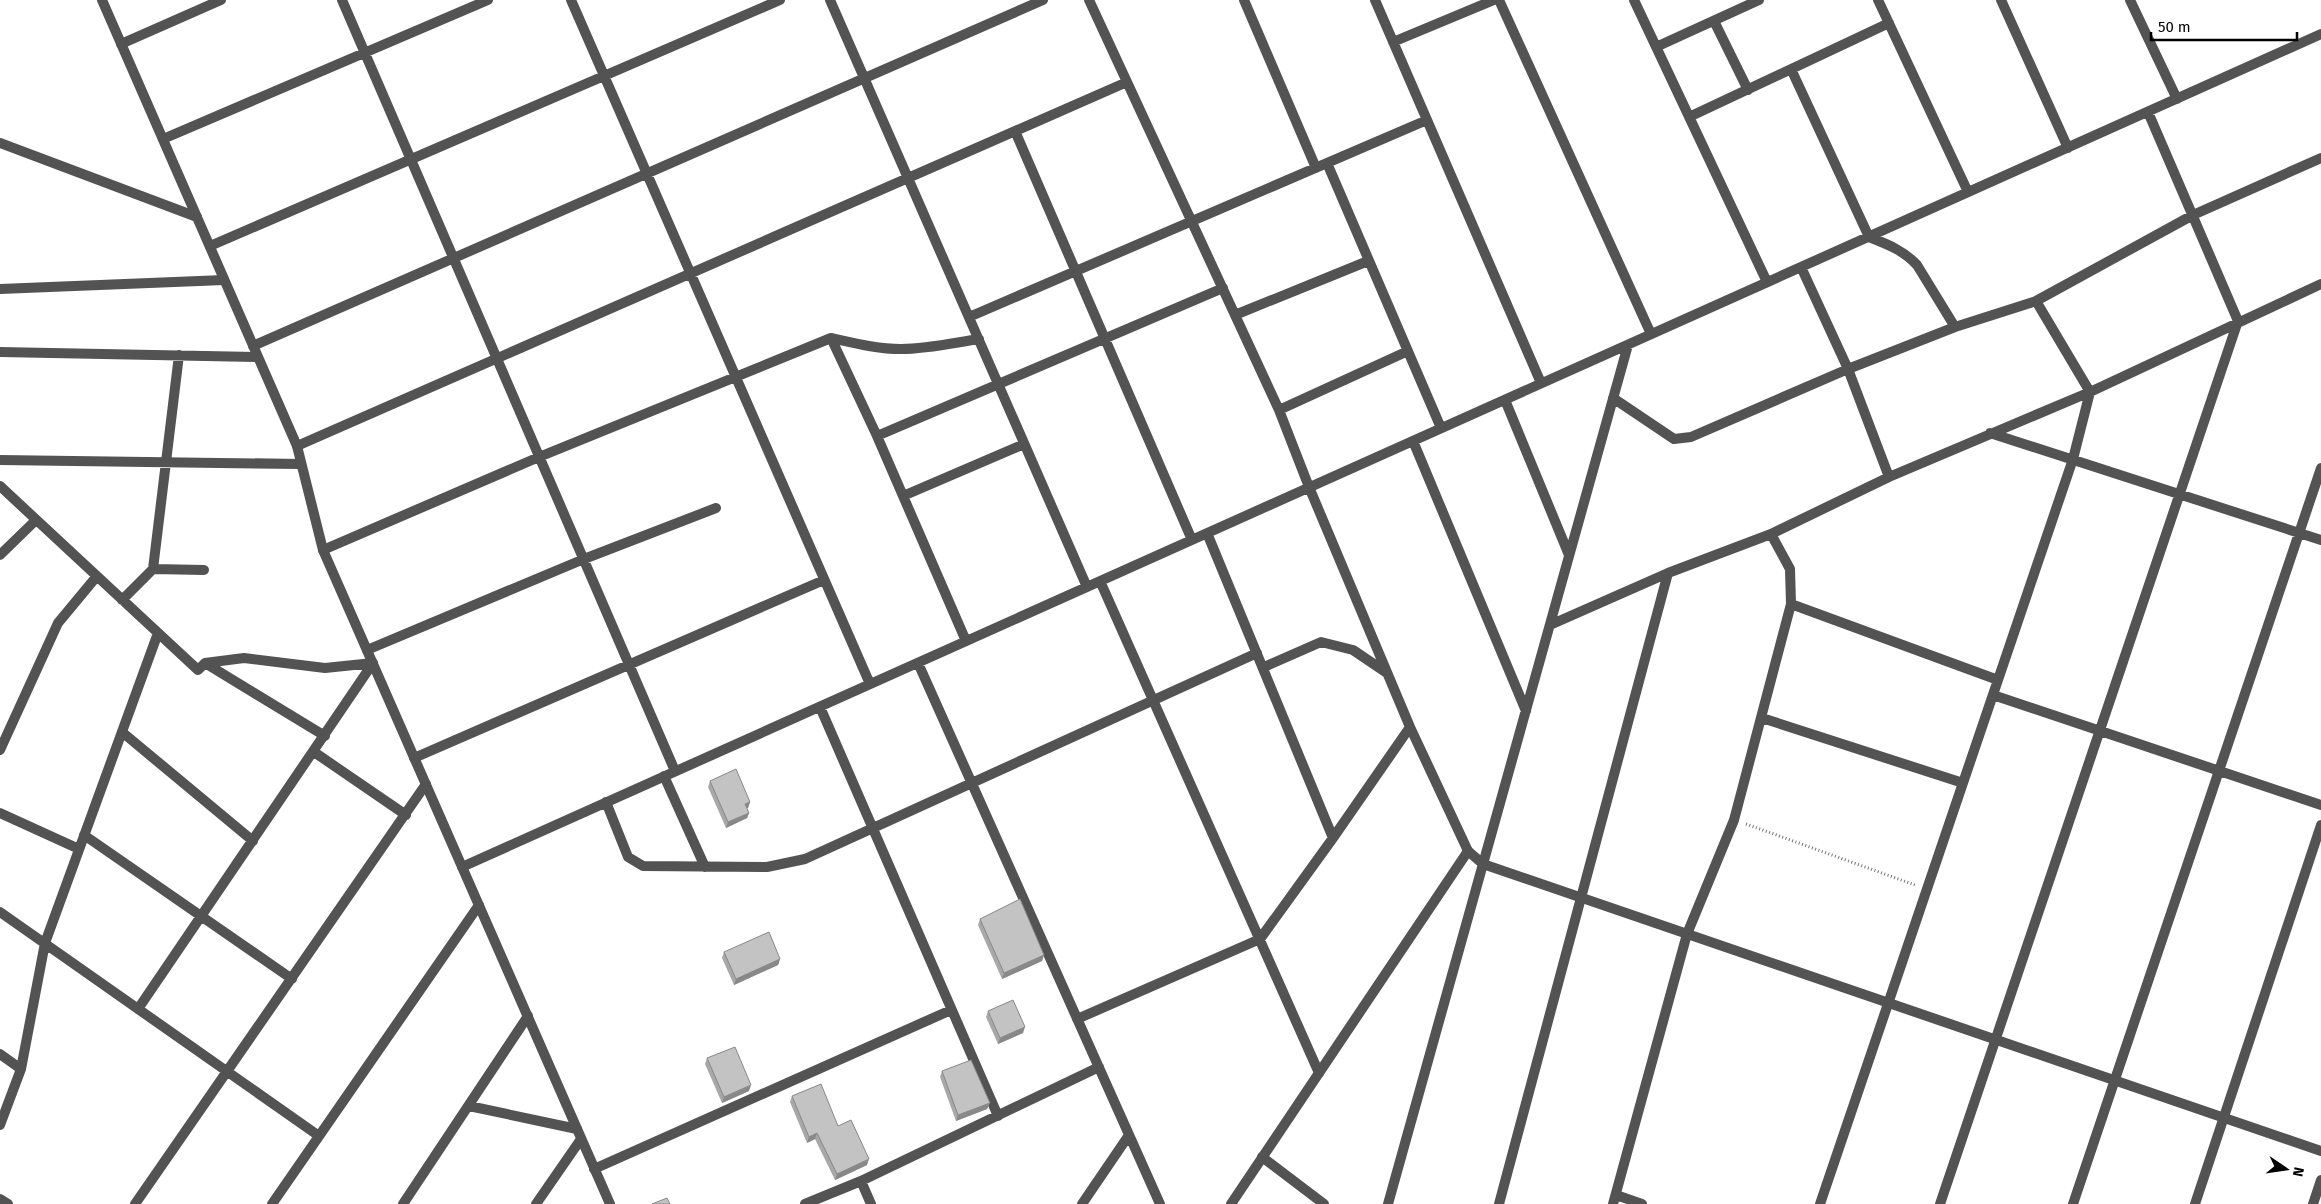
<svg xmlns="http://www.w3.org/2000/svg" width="2321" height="1204" font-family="'Fira Sans',sans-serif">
<rect width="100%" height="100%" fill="#fff"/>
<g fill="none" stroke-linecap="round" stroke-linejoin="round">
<path stroke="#757575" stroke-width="3" stroke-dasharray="1 2.5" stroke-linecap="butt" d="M1746,824L1915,885"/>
<path stroke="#535353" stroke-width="10" d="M342,0L675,771
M571,0L870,684
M830,0L1087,587
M1089,0L1279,410L1309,487L1410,727L1468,851
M1244,0L1316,168
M1375,0L1541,383
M1499,0L1651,334
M1634,0L1767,282
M1878,0L1968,192
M2001,0L2068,148
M2130,0L2177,99
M1714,21L1748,90
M1393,42L1494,0
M121,44L221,0
M1656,47L1759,0
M1791,69L1869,237C1887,244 1903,250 1917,265L1955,327
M1689,117L1889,23
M1015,131L1192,540
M163,139L488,0
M0,143L197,217
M1327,163L1441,428
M210,246L780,0
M1801,267L1848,369L1889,477
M0,289L224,280
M1235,315L1368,261
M969,317L1427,120
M831,338L877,436L966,641
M253,346L1043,0
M0,352L257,357
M1613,398L1674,439L1691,437L1848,369L1955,327L2036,301L2193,215L2321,158
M1505,400L1569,555
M1279,410L1408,351
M1990,433L2321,540
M877,436L1223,288
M1413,441L1526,711
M297,446L1127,82
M0,460L301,464
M0,486L198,670L205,663L244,658L325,668L373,663
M903,496L1024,444
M1207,533L1333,838
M323,550L539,457L831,338C854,343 877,349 901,349C927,349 953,343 979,339
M0,555L36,520
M153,569L204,570
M1100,581L1319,1073
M122,600L153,569L179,355
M1791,604L1998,680
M1550,625L1668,573L1771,534L1889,477L2090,392L2321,284
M367,650L584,559L716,508
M205,663L325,736
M918,663L1160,1204
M1264,667L1321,642L1353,650L1387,673
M1993,695L2321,805
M820,707L998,1116
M1762,718L1963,783
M122,732L253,841
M0,750L58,623L97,576
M314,752L406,815
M414,758L824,580
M664,776L705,867
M606,802L628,857L643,866L767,867L805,859L1257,653
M0,813L79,849
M84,835L292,979
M462,867L2321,34
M0,912L319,1136
M138,1009L373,663
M1077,1019L1260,939L1333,838L1410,727
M0,1054L21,1069
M469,1106L577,1129
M0,1125L21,1069L45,943L158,633
M1262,1157L1324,1204
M594,1169L951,1010
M861,1181L871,1204
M1616,1195L1642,1204
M0,1199L8,1204
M135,1204L426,784
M272,1204L479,905
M403,1204L528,1016
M536,1204L581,1139
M805,1204L861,1181L1099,1067
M1082,1204L1129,1135
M1388,1204L1628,345
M1499,1204L1668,573
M1613,1204L1687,934L1734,820L1791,604L1790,569L1771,534
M1820,1204L2073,459L2090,392L2036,301
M1940,1204L2238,321L2148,112
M2073,1204L2321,468
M2195,1204L2321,825
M2313,1204L2321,1180"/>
<path stroke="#535353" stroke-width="10" d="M102,0L297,446L323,550L610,1204
M1231,1204L1468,851L1483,864L2321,1151"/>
</g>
<path fill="#a8a8a8" d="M710,781L750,802L748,808H747L749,813L747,818L726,828L708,787Z
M980,919L1044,955L1042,961L1002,979L978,925Z
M724,952L780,959L778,965L734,985L722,958Z
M988,1011L1023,1033L998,1044L986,1017Z
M707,1058L749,1091L722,1103L705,1064Z
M942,1071L990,1103L987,1109L956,1121L940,1077Z
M792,1096L867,1165L835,1180L815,1139L807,1143L790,1102Z"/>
<path fill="#888" d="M750,802L748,808L743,810L745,804Z
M749,813L747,818L726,828L728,822Z
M1044,955L1042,961L1002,979L1004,973Z
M780,959L778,965L734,985L736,979Z
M1025,1027L1023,1033L998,1044L1000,1038Z
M751,1085L749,1091L722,1103L724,1097Z
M990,1103L987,1109L956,1121L958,1115Z
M817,1133L815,1139L807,1143L809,1137Z
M869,1159L867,1165L835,1180L837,1174Z"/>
<path fill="#c3c3c3" stroke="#888" d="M736,769L750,802L745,804L749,813L728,822L710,781Z
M1020,899L1044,955L1004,973L980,919Z
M769,932L780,959L736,979L724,952Z
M1013,1000L1025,1027L1000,1038L988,1011Z
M735,1047L751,1085L724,1097L707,1058Z
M971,1060L990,1103L958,1115L942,1071Z
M821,1084L838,1126L851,1120L869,1159L837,1174L817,1133L809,1137L792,1096Z
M667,1198L670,1204H652Z"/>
<g transform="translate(2286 1169) rotate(103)" stroke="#ffffff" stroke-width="4" paint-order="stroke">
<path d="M0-4L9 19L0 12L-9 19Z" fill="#000000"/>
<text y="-8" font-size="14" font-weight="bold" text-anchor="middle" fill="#000000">N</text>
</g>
<path d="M2151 32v8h146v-8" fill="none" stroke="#000000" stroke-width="2.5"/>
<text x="2158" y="32" font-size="15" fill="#000000" stroke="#ffffff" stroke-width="4" paint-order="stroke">50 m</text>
</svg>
